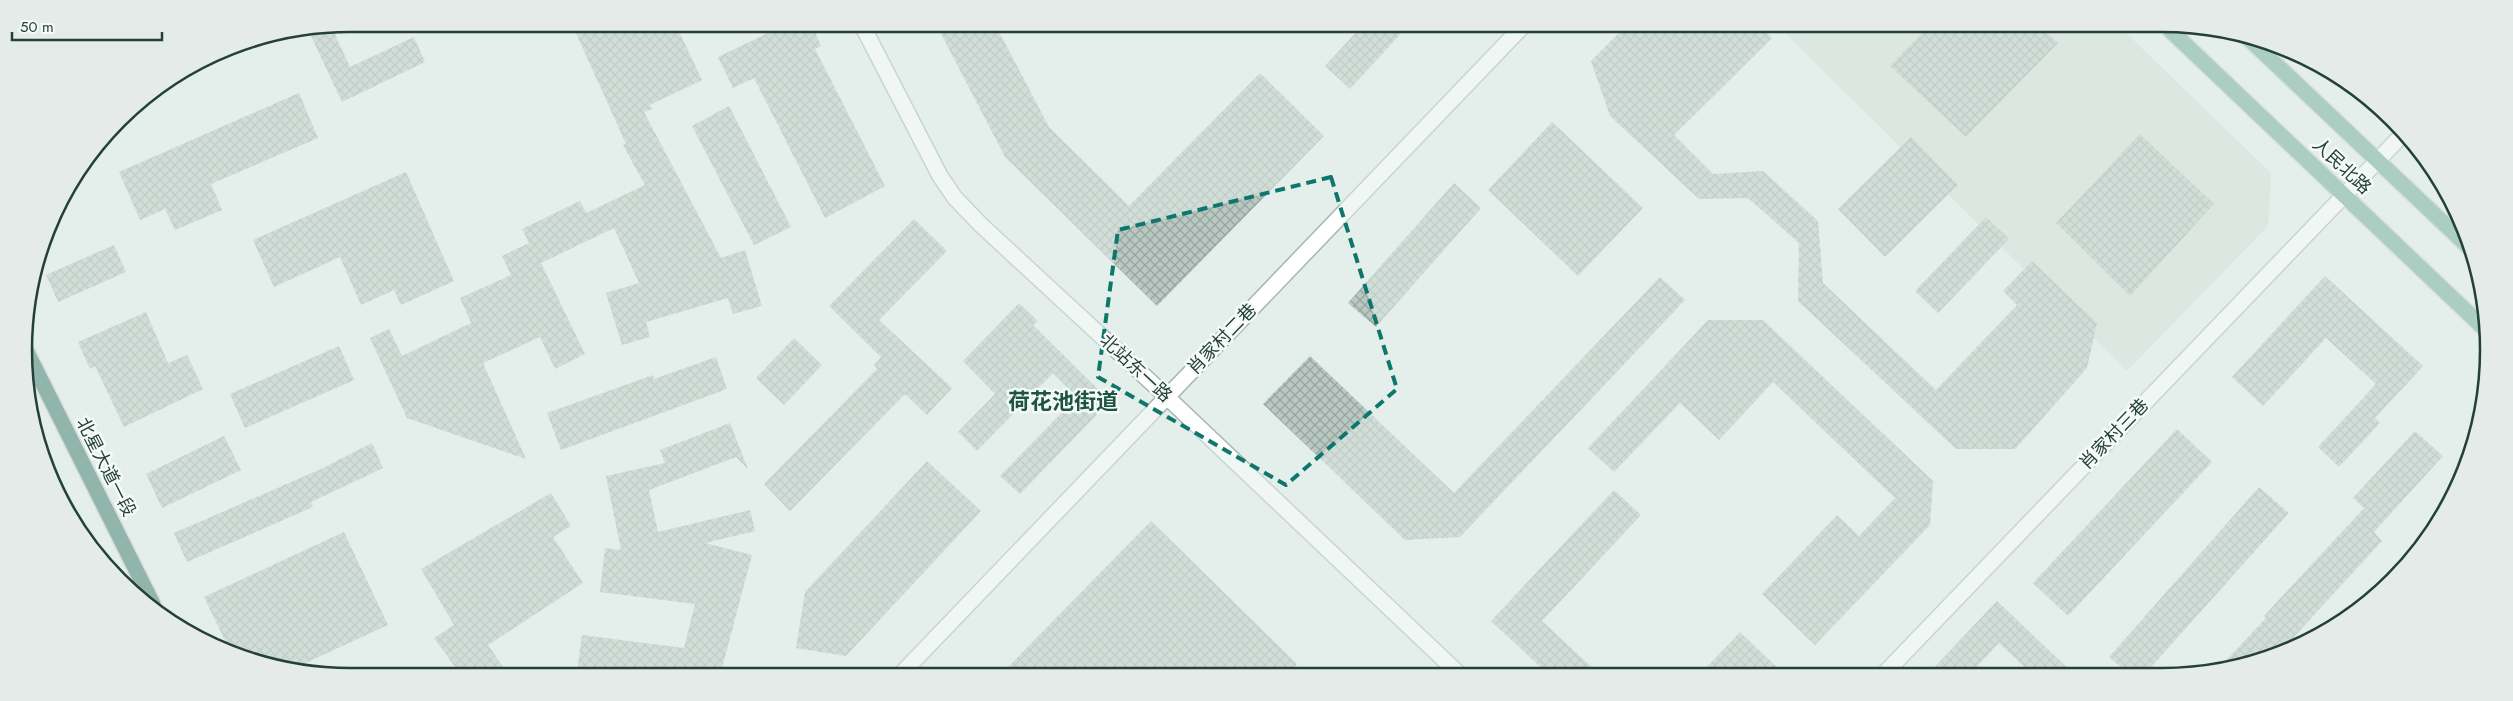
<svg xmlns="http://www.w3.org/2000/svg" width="2513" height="701" font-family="Jost,'Noto Sans SC',sans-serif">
<defs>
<pattern id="building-cross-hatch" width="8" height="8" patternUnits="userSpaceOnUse" patternTransform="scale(1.25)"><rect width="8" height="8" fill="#b9c9c2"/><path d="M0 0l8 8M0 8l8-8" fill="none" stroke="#96a59f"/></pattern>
</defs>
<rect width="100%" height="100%" fill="#e4eeea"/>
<path fill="#d2ded8" d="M1781,29L2123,30L2271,173L2268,226L2127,371Z"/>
<path fill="url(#building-cross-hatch)" d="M572,24L676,25L702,80L650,105L652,109L644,112L721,258L745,250L762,306L733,314L728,298L646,322L650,337L622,345L606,293L639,283L614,228L541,263L585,354L555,369L540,337L483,363L526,459L407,418L370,338L389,329L402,356L471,323L460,298L511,275L502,256L529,243L522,229L580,201L586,213L645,185L623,145L626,144Z
M784,25H812L821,46L815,49L885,186L825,218L754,78L733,88L718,57Z
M937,26H996L1049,127L1129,206L1260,73L1324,136L1157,306L1005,157Z
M1361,27H1407L1350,89L1325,66Z
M332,28L350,67L414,37L425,62L342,102L309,32Z
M1624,28H1763L1772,38L1674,135L1713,174L1763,171L1818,221L1823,283L1936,390L2017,305L2003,291L2032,261L2097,323L2087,368L2015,449H1956L1798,301L1799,243L1748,198L1699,199L1610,116L1591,61Z
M1926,29H2043L2058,43L1966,137L1890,66Z
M299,93L318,138L211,184L222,210L175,230L165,209L140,220L119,172Z
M729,106L791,227L754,245L692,126Z
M1552,122L1643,208L1578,276L1488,190Z
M2140,134L2214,204L2130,296L2056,223Z
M1911,137L1958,185L1885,257L1838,209Z
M406,172L454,281L401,305L394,290L361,305L340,257L274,287L253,240Z
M1454,183L1481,208L1376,327L1348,303Z
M1986,217L2009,239L1938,313L1915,291Z
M914,219L947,251L879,320L952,388L927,415L905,394L790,511L764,484L877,369L874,365L881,357L829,306Z
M114,245L126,272L58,302L46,275Z
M2325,276L2423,366L2375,418L2380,423L2339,467L2318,447L2376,384L2326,338L2263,406L2232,377Z
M1660,277L1685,300L1460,537L1405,540L1263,404L1310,356L1454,493Z
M1019,303L1038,321L1033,325L1110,401L1020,494L1000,476L1077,397L1053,373L977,451L958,432L995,394L963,361Z
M146,312L168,363L187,355L203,389L124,427L95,366L90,369L78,342Z
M1708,320H1763L1933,481L1930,525L1815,645L1762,594L1837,515L1859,536L1895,498L1773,382L1719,440L1680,403L1614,472L1588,448Z
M794,338L822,365L784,405L756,378Z
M339,346L354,380L245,428L230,394Z
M716,357L727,389L561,450L547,413L653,375L654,379Z
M730,423L748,469L736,457L649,490L658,532L750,510L755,531L705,543L752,555L721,672H577L582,635L684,648L695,604L600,592L605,548L621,550L606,476L665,463L660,450Z
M2177,429L2212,462L2068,616L2033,583Z
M2415,431L2443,456L2374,532L2382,541L2280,652L2216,671L2266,618L2264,616L2364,508L2353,498Z
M224,436L241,470L162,508L146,474Z
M372,443L383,468L311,502L313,507L187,562L174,533L321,469Z
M927,461L981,511L846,656L796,648L805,592Z
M2259,487L2289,513L2145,674H2129L2109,657Z
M1614,490L1641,515L1542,621L1598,673H1547L1491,621Z
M551,493L571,526L553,537L583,583L488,645L506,671H458L434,638L454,625L421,569Z
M1151,521L1297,664L1289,673L1003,672Z
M344,532L388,625L288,671L229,649L204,597Z
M1997,601L2074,674H2032L1999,643L1970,674H1928Z
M1740,632L1784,674H1700Z"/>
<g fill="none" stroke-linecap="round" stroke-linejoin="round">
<defs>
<path id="minor" d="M862,25L940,176L955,198L981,225L1167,397L1458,673
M903,672L1521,28
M1884,674L2404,133"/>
<path id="major" d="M2170,30L2487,331
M2246,36L2472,250"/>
<path id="highway" d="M25,348L153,604"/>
</defs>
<use href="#minor" stroke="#a6b7b1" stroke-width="18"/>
<use href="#major" stroke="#c1cac7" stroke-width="18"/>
<use href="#highway" stroke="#c1cac7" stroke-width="18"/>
<use href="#minor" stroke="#fff" stroke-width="15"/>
<use href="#major" stroke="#67a593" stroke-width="15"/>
<use href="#highway" stroke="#2d6f5f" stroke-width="15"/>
</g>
<path d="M0 0H2513V701H0ZM1331,177L1397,389L1286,485L1098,377L1118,230Z" fill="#e4eeea" fill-opacity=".55" fill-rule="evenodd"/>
<path fill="none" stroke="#0f766e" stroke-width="4" stroke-dasharray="10 6" stroke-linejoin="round" d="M1331,177L1397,389L1286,485L1098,377L1118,230Z"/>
<g text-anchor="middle" stroke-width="5" stroke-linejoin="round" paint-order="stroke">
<g font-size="18" fill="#234138" stroke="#f5faf8">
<text transform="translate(2342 166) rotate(43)" y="6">人民北路</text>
<text transform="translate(1222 339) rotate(-46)" y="6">肖家村二巷</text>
<text transform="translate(1136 368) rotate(43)" y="6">北站东一路</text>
<text transform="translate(2114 434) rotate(-46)" y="6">肖家村三巷</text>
<text transform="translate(106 467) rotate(63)" y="6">北星大道一段</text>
</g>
<g font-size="22" font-weight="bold" fill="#1d5445" stroke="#f5faf8">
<text x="1063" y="409">荷花池街道</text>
</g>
</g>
<path d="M0 0H2513V701H0ZM350 32H2162A318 318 0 0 1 2480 350V350A318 318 0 0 1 2162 668H350A318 318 0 0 1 32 350V350A318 318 0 0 1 350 32Z" fill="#e4ebe9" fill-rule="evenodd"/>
<path fill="none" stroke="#234138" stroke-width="2.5" d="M350 32H2162A318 318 0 0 1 2480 350V350A318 318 0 0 1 2162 668H350A318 318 0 0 1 32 350V350A318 318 0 0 1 350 32Z"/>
<path d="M12 32v8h150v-8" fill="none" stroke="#234138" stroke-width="2.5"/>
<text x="20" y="32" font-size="15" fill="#234138" stroke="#f5faf8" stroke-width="4" paint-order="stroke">50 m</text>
</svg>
